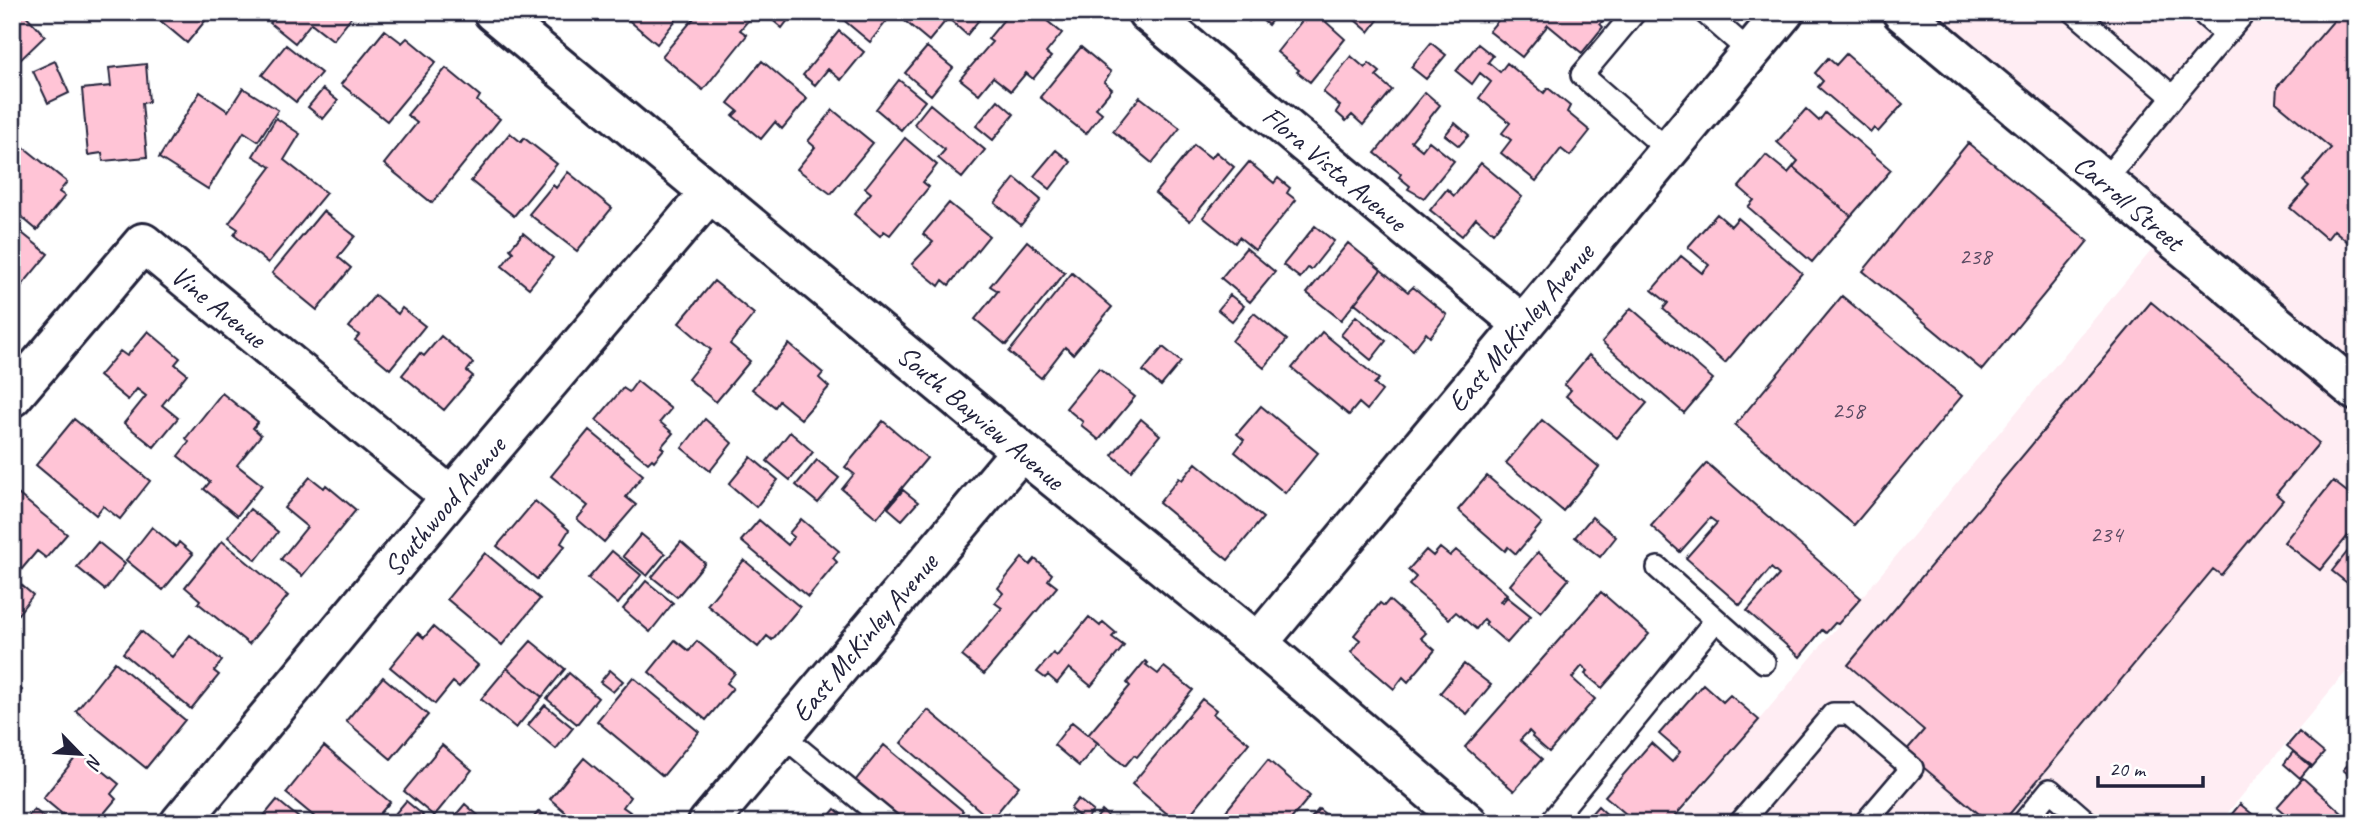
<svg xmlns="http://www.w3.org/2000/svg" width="2368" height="835" font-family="Caveat,sans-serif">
<rect width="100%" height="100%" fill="#fff"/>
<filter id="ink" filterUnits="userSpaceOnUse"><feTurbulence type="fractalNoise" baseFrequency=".0143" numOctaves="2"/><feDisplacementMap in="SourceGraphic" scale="14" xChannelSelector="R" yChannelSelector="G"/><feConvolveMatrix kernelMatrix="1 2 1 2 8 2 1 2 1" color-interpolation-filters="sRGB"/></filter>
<g filter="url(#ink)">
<path fill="#ffedf3" d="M1902,12H2356V660L2219,823H1673L2166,233Z"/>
<path fill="#ffc4d6" stroke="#22223b" stroke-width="2" d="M12,12H23L45,36L12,68Z
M160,12H206L210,15L187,43L156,17Z
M250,12H266L260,20Z
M280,12H355L333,40L311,23L295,43L270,23Z
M619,12H682L657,44Z
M699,12H745L751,17L740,30L747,35L703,90L662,56Z
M763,12H794L782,28Z
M834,12H892L893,13L870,42Z
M902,12H985L967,35L948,18L929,41L899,16Z
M1010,12H1036L1062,33L1046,53L1051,57L1033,79L1026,73L1011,91L993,77L979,94L960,79L992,42L988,39Z
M1238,12H1278L1268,25L1255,14L1249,21Z
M1309,12H1334L1326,22L1345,39L1310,82L1297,72L1299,70L1277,52Z
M1361,12H1384L1369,32L1355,20Z
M1470,12H1488L1481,21Z
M1505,12H1610L1600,24L1603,27L1582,53L1548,25L1522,57L1489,31Z
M2341,12H2356V249L2334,230L2327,239L2290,208L2309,186L2303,181L2331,148L2276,102L2277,87Z
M385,30L402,43L407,38L436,62L387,121L341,84Z
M839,31L864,52L841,80L828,69L815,85L803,75Z
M1431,43L1446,55L1426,79L1411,67Z
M1478,44L1493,56L1488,62L1500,72L1507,63L1544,93L1548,88L1570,106L1567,112L1590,131L1570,156L1561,149L1536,181L1501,153L1511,140L1502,133L1510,123L1479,98L1491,82L1480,73L1472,84L1456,71Z
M286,45L321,73L296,102L262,75Z
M927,47L953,68L931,95L905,73Z
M1081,47L1111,72L1104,82L1112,89L1096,108L1102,113L1086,134L1040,97Z
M1846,54L1903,104L1878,132L1874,128L1871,132L1818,87L1823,81L1815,73L1828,58L1836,65Z
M1351,56L1365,68L1369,63L1380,72L1376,76L1392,90L1363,125L1352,115L1346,121L1336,112L1340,106L1323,92Z
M55,61L69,93L48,103L33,71Z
M762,61L807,99L782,129L775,122L761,139L733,116L738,111L728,103Z
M146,64L149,102L142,103L147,157L103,161L102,153L88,155L82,89L111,86L109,68Z
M446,68L480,96L477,101L500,119L432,203L384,164L417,123L407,115Z
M899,80L925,101L901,130L876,109Z
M243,88L278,110L258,141L244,132L208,189L159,158L200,92L228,111Z
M323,89L338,101L323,119L308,107Z
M1425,92L1440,105L1411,141L1422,150L1429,141L1454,161L1424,198L1408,189L1410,186L1399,177L1401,174L1375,153Z
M1140,97L1180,128L1152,163L1113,131Z
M998,100L1014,114L993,140L976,126Z
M930,104L985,150L962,178L938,158L945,150L914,124Z
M1806,109L1819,121L1825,113L1891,170L1851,216L1793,167L1798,161L1777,142Z
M833,110L873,143L831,194L797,169L815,147L808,141Z
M276,118L300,134L284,160L326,193L268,263L234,235L238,229L229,223L271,167L253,156Z
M1455,123L1469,135L1459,146L1445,135Z
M510,133L521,142L524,138L557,164L514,216L471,181Z
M905,138L937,165L923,182L929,187L890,235L884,231L880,236L854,214L871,193L865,188Z
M16,141L67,182L59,192L65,196L37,230L12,209V143Z
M1968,143L2088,241L1982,370L1863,271Z
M1194,145L1211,158L1216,152L1234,167L1190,221L1155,193Z
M1056,150L1071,162L1050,189L1034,176Z
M1766,155L1788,173L1793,167L1851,216L1812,262L1748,207L1754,200L1739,187Z
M1249,162L1274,183L1278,178L1290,188L1287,193L1296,200L1255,250L1239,237L1235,243L1203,217Z
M1481,163L1522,197L1493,233L1476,218L1462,236L1430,210L1447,189L1454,196Z
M568,172L612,208L577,251L529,214L553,185L556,188Z
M1015,178L1041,200L1021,225L995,203Z
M949,203L989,236L949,285L943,280L939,286L912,264L933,242L923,234Z
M323,211L355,236L338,257L351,268L317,310L272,273Z
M1717,214L1731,226L1738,218L1802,273L1725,363L1663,309L1668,303L1652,290L1681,256L1702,273L1709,265L1688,247Z
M12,225L48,254L19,289L12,284Z
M1315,226L1334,241L1311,270L1308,268L1300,278L1283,265Z
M523,233L553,258L529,288L502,266L513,252L510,249Z
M1027,241L1065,273L1006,345L975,319L998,291L990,286Z
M1348,243L1381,270L1341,320L1307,293Z
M1246,248L1275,272L1250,302L1221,278Z
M1381,270L1408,292L1413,287L1447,315L1430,337L1426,333L1413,350L1355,303Z
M1072,273L1112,307L1073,354L1065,347L1041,378L1009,352Z
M714,281L754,314L730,344L750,361L716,402L688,379L711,350L679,323Z
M375,295L398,314L402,308L425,326L390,369L355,340L359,335L349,327Z
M1230,295L1244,306L1232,321L1218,310Z
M1842,296L1962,396L1854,525L1735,425Z
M2151,302L2319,443L2276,494L2283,500L2221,575L2213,569L2002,823H1990L1905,752L1924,730L1848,665Z
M1631,308L1713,379L1684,413L1602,342Z
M1254,313L1287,340L1264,368L1232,341Z
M1356,316L1386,341L1371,360L1341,335Z
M148,331L180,358L175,364L187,374L162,405L178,418L154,447L124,423L146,396L137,389L128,400L99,376L120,351L127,356Z
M1322,332L1379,379L1374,384L1382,391L1367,410L1359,403L1349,415L1292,368Z
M441,336L473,363L467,371L473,376L444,410L402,375L420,353L424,356Z
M789,344L823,373L819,378L829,387L801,419L779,401L775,407L752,389Z
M1163,347L1181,362L1161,386L1143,371Z
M1589,355L1647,403L1617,438L1566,396L1571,390L1564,385Z
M1099,368L1135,397L1099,440L1081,425L1083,422L1066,408Z
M637,381L671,409L660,422L673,433L661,447L664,449L654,461L652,459L648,463L596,420L623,388L629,392Z
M222,393L258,422L253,428L261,435L237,465L262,485L237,516L204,489L210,482L178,456L189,442L186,438Z
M1261,406L1318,453L1285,493L1235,452L1244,440L1237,434Z
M74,419L150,481L120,519L103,506L96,515L36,465Z
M705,419L732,443L710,471L682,448Z
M1141,419L1160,435L1131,471L1112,455Z
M1542,420L1599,467L1563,511L1506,463Z
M883,421L927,458L877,518L842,489L854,474L845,467Z
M589,430L643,475L626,497L636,505L604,542L577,519L588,506L551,476Z
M790,432L813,452L790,480L767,461Z
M751,457L778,480L756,507L729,484Z
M817,460L839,478L818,503L796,485Z
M1196,463L1263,518L1228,560L1159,503L1179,478L1182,480Z
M1707,463L1861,598L1838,624L1835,623L1826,633L1822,630L1800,657L1747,611L1779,575L1771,568L1740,605L1686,558L1717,523L1710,518L1680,552L1651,526Z
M1487,476L1542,523L1516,554L1508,547L1505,551L1458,510Z
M310,477L324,488L326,485L356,510L302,576L281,559L307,527L284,508Z
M2333,481L2356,499V526L2320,570L2284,542Z
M13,490L67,534L46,558L37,551L21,570L12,563Z
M903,490L918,502L902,520L888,508Z
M535,501L569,530L561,543L565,546L537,579L497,546Z
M250,509L278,532L256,560L228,537Z
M1592,517L1616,537L1600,557L1575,537Z
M801,519L839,551L833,558L837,562L808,597L741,541L759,520L788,545L794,537L789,533Z
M152,527L176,547L179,542L193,554L163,590L126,560Z
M641,534L665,554L647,576L623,556Z
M222,541L288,596L249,644L198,603L200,600L185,587Z
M2356,541V590L2332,571Z
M98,542L125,564L105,590L77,567Z
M681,542L705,563L677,597L652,577Z
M1440,548L1450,556L1456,550L1507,594L1500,601L1502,603L1507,597L1531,616L1507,643L1485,624L1487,622L1484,619L1476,629L1456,612L1449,619L1409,585L1416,577L1408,570L1426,550L1433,556Z
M612,551L641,575L618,604L588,579Z
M1538,552L1569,579L1541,612L1510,585Z
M485,553L540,599L502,645L447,599Z
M1022,558L1030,565L1035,559L1052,574L1048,580L1057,587L984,674L962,656L1002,608L995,603L1003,593L998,588Z
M744,560L800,607L772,640L767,636L758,647L707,605Z
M12,577L33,595L15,618L12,616Z
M646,581L673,603L650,632L623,609Z
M1601,592L1649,634L1602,688L1585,674L1588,671L1582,666L1572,678L1595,699L1549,752L1532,737L1533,735L1529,731L1520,740L1542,759L1514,791L1465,747Z
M1389,600L1426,633L1421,638L1435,650L1408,682L1403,677L1394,689L1351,652L1360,640L1354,635L1380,603L1384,606Z
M1089,617L1100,626L1103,622L1116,633L1112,637L1124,646L1091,686L1069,668L1057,683L1048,675L1045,678L1037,672L1053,653L1057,656Z
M433,627L478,665L459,687L453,682L435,704L390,667L418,633L424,638Z
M141,631L172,657L190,635L222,661L214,671L219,675L191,709L123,653Z
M675,640L689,651L697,641L735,673L727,683L733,688L706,720L649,672Z
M531,641L565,669L542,697L507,668Z
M1145,661L1148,663L1146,665L1158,674L1164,667L1193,690L1137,757L1134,755L1125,766L1088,735L1130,686L1127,683Z
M115,662L185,720L146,768L76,711Z
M1464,664L1491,685L1467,714L1440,693Z
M507,668L542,697L516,728L481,699Z
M610,670L623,681L613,692L600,682Z
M569,673L598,698L577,724L547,699Z
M383,677L428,715L391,759L346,721Z
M633,677L699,732L663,776L597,721Z
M12,681L22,690L12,702Z
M1703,684L1723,702L1730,695L1759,720L1669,823H1621L1627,815L1605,796L1651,743L1672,762L1680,752L1659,734Z
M1202,699L1216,710L1213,714L1249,743L1183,823H1178L1132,784Z
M545,705L573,728L556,749L528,725Z
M928,710L1019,786L991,820L901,743Z
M1072,722L1098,743L1079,766L1054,745Z
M2299,732L2324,753L2312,767L2287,746Z
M442,745L472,770L434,816L404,791Z
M884,745L963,811L953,823H920L912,816L905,823L855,781Z
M324,746L390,802L372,823H340L337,820L334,823H322L286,793Z
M80,752L119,784L111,794L116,799L96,823H73L43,798Z
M2293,752L2311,765L2300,778L2284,764Z
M2356,756V786L2351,781L2353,778L2343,770Z
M584,758L630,797L623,807L630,812L621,823H578L550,799Z
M1268,760L1310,796L1288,823H1227L1221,817Z
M2303,778L2353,823H2295L2277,807Z
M1078,799L1093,811L1085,821L1070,809Z
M277,800L305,823H258Z
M406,801L423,815L416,823H404L394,815Z
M465,804L487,823H449Z
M2240,804L2263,823H2231L2227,820Z
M1598,806L1616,823H1583Z
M34,809L51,823H23Z
M835,809L852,823H823Z
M1319,809L1336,823H1307Z
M539,811L553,823H529Z
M1102,811L1115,823H1093Z
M1342,815L1352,823H1336Z"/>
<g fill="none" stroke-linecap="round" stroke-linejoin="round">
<defs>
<path id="service" d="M1635,12L1582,75L1668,150
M1704,12L1750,52
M2074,12L2173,97L2226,34L2201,12
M2226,34L2245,12
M2104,181L2173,97
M1658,568L1764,662
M782,735L889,823
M1550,823L1716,620
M1740,823L1833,714H1849L1912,768L1865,823
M2023,823L2050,790L2088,823"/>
<path id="minor" d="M493,12L1021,451L1258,643L1468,823
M1147,12L1522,324
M1902,12L2356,391
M12,397L143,243L451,497
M1258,643L1784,12
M180,823L451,497L710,192
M708,823L1021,451"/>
</defs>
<use href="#service" stroke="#22223b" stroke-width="26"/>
<use href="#minor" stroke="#22223b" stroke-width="44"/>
<use href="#service" stroke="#fff" stroke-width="21"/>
<use href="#minor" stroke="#fff" stroke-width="38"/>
</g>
</g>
<g text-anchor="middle" stroke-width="6" stroke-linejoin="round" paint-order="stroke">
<g font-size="24" fill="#594a62">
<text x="1975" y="264">238</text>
<text x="1848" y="418">258</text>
<text x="2106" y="542">234</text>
</g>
<g font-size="28" fill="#22223b" stroke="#fff">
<text transform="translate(1335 168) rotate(40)" y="10">Flora Vista Avenue</text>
<text transform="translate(2129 202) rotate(40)" y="10">Carroll Street</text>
<text transform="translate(219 306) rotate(39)" y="10">Vine Avenue</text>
<text transform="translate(1520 327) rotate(-50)" y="10">East McKinley Avenue</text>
<text transform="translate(981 417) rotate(40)" y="10">South Bayview Avenue</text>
<text transform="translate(444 506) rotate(-50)" y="10">Southwood Avenue</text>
<text transform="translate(864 637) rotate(-50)" y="10">East McKinley Avenue</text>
</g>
</g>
<rect width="2368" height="835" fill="none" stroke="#fff" stroke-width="42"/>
<rect x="21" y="21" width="2326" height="793" fill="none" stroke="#22223b" stroke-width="2.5" filter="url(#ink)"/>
<g transform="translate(80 754) rotate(115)" stroke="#ffffff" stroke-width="5" paint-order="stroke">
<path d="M0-5L12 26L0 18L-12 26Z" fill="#22223b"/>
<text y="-10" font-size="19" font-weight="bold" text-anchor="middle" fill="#22223b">N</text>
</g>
<path d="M2098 776v10h105v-10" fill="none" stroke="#22223b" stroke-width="3.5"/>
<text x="2109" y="776" font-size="21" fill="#22223b" stroke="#ffffff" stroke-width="5" paint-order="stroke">20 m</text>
</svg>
